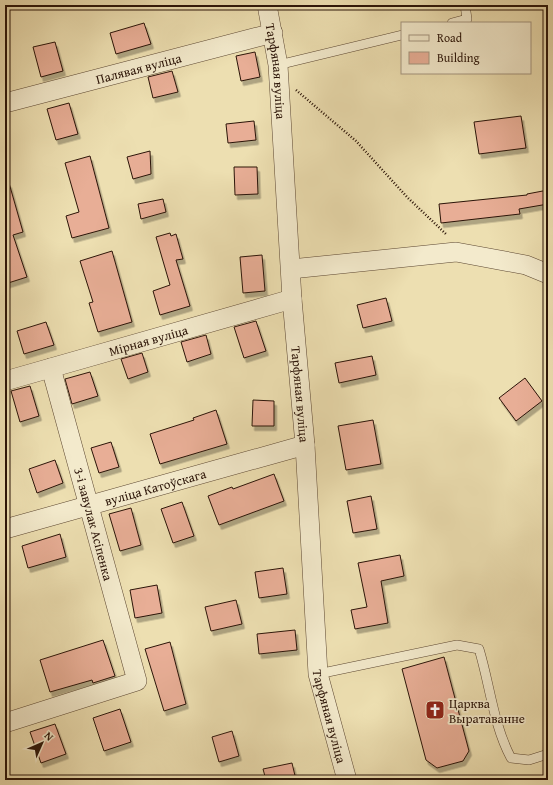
<svg xmlns="http://www.w3.org/2000/svg" width="553" height="785" font-family="'Gentium Book Plus',serif">
<defs>
<filter id="shadow"><feDropShadow dx="2.5" dy="4.5" stdDeviation="0" flood-color="#0004"/></filter>
</defs>
<rect width="100%" height="100%" fill="#eddfb1"/>
<filter id="stains"><feTurbulence type="fractalNoise" baseFrequency=".005" numOctaves="4"/><feColorMatrix values="0 0 0 0 .2 0 0 0 0 .09 0 0 0 0 .02 0 0 0 .5 -.17"/></filter>
<radialGradient id="worn" r=".72"><stop offset=".6" stop-color="#630" stop-opacity="0"/><stop offset="1" stop-color="#630" stop-opacity=".3"/></radialGradient>
<path fill="#e8ae96" stroke="#2b1408" filter="url(#shadow)" d="M144,23L151,44L116,54L110,33Z
M55,42L63,71L41,77L33,47Z
M255,52L260,77L241,81L236,56Z
M172,71L178,92L153,98L148,77Z
M69,103L78,134L56,140L47,109Z
M521,116L526,148L479,154L474,122Z
M254,121L256,140L228,143L226,124Z
M150,151L151,174L133,179L127,157Z
M90,156L109,228L72,238L66,216L79,212L65,163Z
M234,167H257L258,194L235,195Z
M9,183L23,232L13,235L27,277L5,284V184Z
M548,190V204L519,209L520,214L441,223L439,204L527,195V194Z
M163,199L166,212L141,219L138,204Z
M170,233L171,236L176,234L183,259L176,260L190,306L160,315L153,291L170,285L156,237Z
M112,251L132,322L98,332L89,303L93,302L80,261Z
M262,255L265,291L243,293L240,257Z
M386,298L392,321L363,328L357,305Z
M256,321L266,351L244,358L234,327Z
M46,322L54,345L24,354L17,331Z
M206,335L211,354L187,362L181,342Z
M142,353L148,372L128,379L121,359Z
M372,356L376,375L339,383L335,363Z
M90,372L98,396L72,404L65,379Z
M525,378L542,401L516,421L499,398Z
M30,386L39,416L20,422L11,391Z
M253,400L274,401V426H252Z
M216,410L227,444L160,464L150,434L194,420L193,418Z
M373,420L381,464L346,470L338,426Z
M111,442L119,467L99,473L91,448Z
M55,460L63,483L37,493L29,469Z
M274,474L284,501L219,525L208,496L232,487L233,489Z
M371,496L377,529L353,533L347,501Z
M182,502L194,536L173,543L161,509Z
M131,508L141,545L120,551L109,514Z
M60,534L66,557L28,568L22,546Z
M400,555L404,576L381,581L388,623L355,629L351,610L367,607L358,563Z
M283,568L287,594L259,598L255,572Z
M157,585L162,613L135,618L130,590Z
M236,600L242,624L211,631L205,607Z
M295,630L297,650L259,654L257,634Z
M103,640L115,676L93,683L92,680L50,692L40,660Z
M170,642L186,704L164,711L145,649Z
M444,657L469,751L463,761L437,768L426,760L402,669Z
M120,709L131,742L104,751L93,718Z
M55,724L66,754L41,763L30,732Z
M232,731L239,756L219,762L212,737Z
M292,763L296,780H266L263,769Z"/>
<g fill="none" stroke-linecap="round" stroke-linejoin="round">
<defs>
<path id="service" d="M452,23L467,19L465,5
M278,65L402,35
M318,674L457,645L479,649C490,685 493,724 511,758L529,760L548,754"/>
<g id="minor">
<path id="s1" d="M267,5L278,65L292,299L305,445L318,674L347,780"/>
<path id="s2" d="M5,103L273,33"/>
<path d="M291,269L456,252L526,265L548,274"/>
<path id="s3" d="M5,381L292,299"/>
<path id="s4" d="M5,529L305,445"/>
<path d="M5,723L137,681L51,368"/>
</g>
</defs>
<use href="#service" stroke="#5c4732" stroke-width="10"/>
<use href="#minor" stroke="#5c4732" stroke-width="20"/>
<path stroke="#2b1408" stroke-width="2.5" stroke-dasharray="1 2" stroke-linecap="butt" d="M296,90L356,141L407,197L447,235"/>
<use href="#service" stroke="#f3eacc" stroke-width="9"/>
<use href="#minor" stroke="#f3eacc" stroke-width="19"/>
</g>
<defs>
<symbol id="church-square" viewBox="-11 -11 22 22"><rect x="-9" y="-9" width="18" height="18" rx="4" fill="#8f2418" stroke="#f3eacc"/><path d="M-1.2-6h2.4v3.5h3.3v2.4h-3.3V6h-2.4V-.1h-3.3v-2.4h3.3Z" fill="#fff"/></symbol>
</defs>
<g fill-rule="evenodd">
<use href="#church-square" x="424" y="699" width="22" height="22"/>
</g>
<g text-anchor="middle" stroke-width="3.5" stroke-linejoin="round" paint-order="stroke">
<g font-size="13" fill="#2b1408" stroke="#f3eacc">
<text dy="5" stroke="none"><textPath href="#s2" startOffset="138">Палявая вуліца</textPath></text>
<text dy="5" stroke="none"><textPath href="#s1" startOffset="67">Тарфяная вуліца</textPath></text>
<text dy="5" stroke="none"><textPath href="#s3" startOffset="149">Мірная вуліца</textPath></text>
<text dy="5" stroke="none"><textPath href="#s1" startOffset="391">Тарфяная вуліца</textPath></text>
<text dy="5" stroke="none"><textPath href="#s4" startOffset="156">вуліца Катоўскага</textPath></text>
<text transform="translate(94 524) rotate(75)" y="5">3-і завулак Асіпенка</text>
<text dy="5" stroke="none"><textPath href="#s1" startOffset="715">Тарфяная вуліца</textPath></text>
</g>
<g font-size="13" fill="#2b1408" stroke="#f3eacc" text-anchor="start">
<text x="449" y="708">Царква<tspan x="449" dy="15">Выратаванне</tspan></text>
</g>
</g>
<rect width="553" height="785" fill="none" stroke="#eddfb1" stroke-width="20"/>
<rect x="6" y="6" width="541" height="773" fill="none" stroke="#2b1408" stroke-width="2"/>
<rect x="10" y="10" width="533" height="765" fill="none" stroke="#2b1408"/>
<rect x="401" y="22" width="130" height="52" fill="#f3eacc" stroke="#a3947e"/>
<rect x="409" y="35" width="20" height="6" fill="#f3eacc" stroke="#a3947e"/>
<text x="437" y="42" font-size="12" fill="#2b1408">Road</text>
<rect x="409" y="52" width="20" height="12" fill="#e8ae96" stroke="#a3947e"/>
<text x="437" y="62" font-size="12" fill="#2b1408">Building</text>
<g transform="translate(42 743) rotate(45)" stroke="#f3eacc" stroke-width="3" paint-order="stroke">
<path d="M0-3L7 15L0 10L-7 15Z" fill="#2b1408"/>
<text y="-6" font-size="11" font-weight="bold" text-anchor="middle" fill="#2b1408">N</text>
</g>
<rect width="100%" height="100%" filter="url(#stains)"/>
<rect width="100%" height="100%" fill="url(#worn)"/>
</svg>
